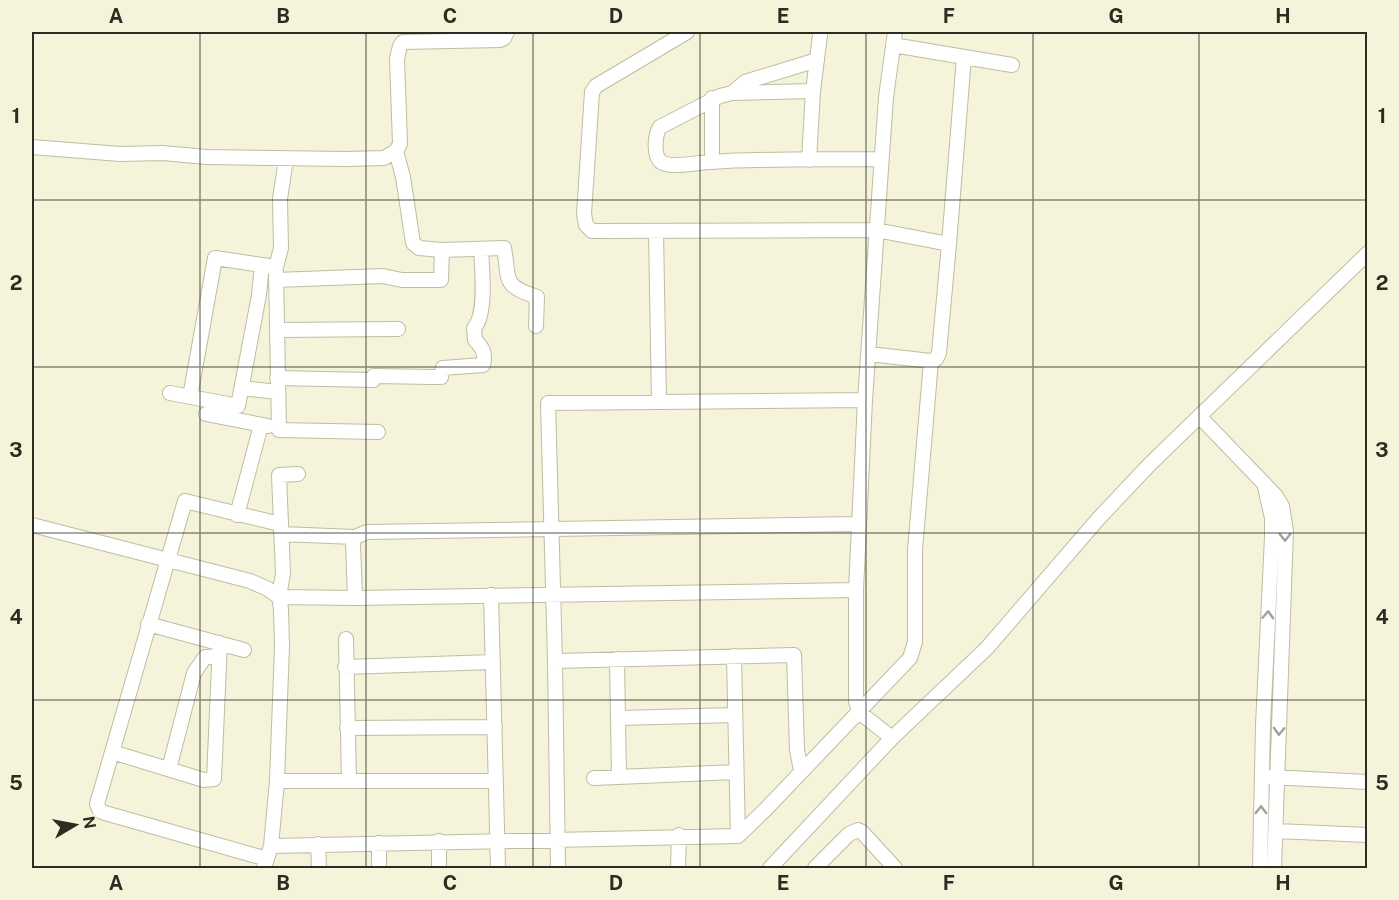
<svg xmlns="http://www.w3.org/2000/svg" width="1399" height="900" font-family="'Public Sans',sans-serif">
<rect width="100%" height="100%" fill="#f5f4da"/>
<g fill="none" stroke-linecap="round" stroke-linejoin="round">
<defs>
<path id="street" d="M687,32L596,86L592,92L584,214L586,225L592,231L876,230L949,244L964,57
M893,45L1012,65
M813,91L732,93L720,96L660,127C655,134 653,156 661,162C671,169 699,162 711,162C767,158 825,160 881,159
M732,93L745,82L817,60
M32,147L120,154L163,153L206,157L346,159L384,158L396,151L400,144L397,59L400,46L403,42L500,40L504,38L507,32
M396,151L403,177L413,243L419,248L442,250
M809,160L813,91L820,35
M712,161V98
M656,231L659,402
M276,272L279,430L378,432
M276,280L383,276L402,280H441L442,250L504,248C510,281 501,285 537,297L536,326
M277,330L398,329
M869,354L931,361L936,359L939,353L949,244
M277,378L373,380L374,376L432,377H441L443,368L483,365C486,354 483,348 475,340L474,328C487,314 482,268 481,249
M242,388L277,392
M170,393L238,406L259,295L262,265L276,267L281,248L280,199L286,159
M190,397L215,258L262,265
M206,414L268,426
M1199,416L1276,496L1282,506L1286,531L1274,868
M237,515L261,425
M32,525L250,581L268,589L279,597L355,598L856,590
M281,534L355,537
M491,595L498,868
M355,598L353,543L355,537L367,532L858,524
M148,624L244,650
M346,639L349,781
M734,656L738,836
M617,659L619,777
M555,661L794,655L797,750L801,770
M345,667L493,662
M618,718L735,715
M347,728L495,727
M892,738L859,712L856,701V590L865,400L886,97L895,32
M112,752L204,780L214,779L220,643
M169,769L194,673L205,657L219,656
M1271,777L1368,782
M594,778L736,772
M277,781H496
M1276,831L1368,835
M318,844L319,868
M271,846L738,836L766,809L910,658L915,642V550L931,361
M267,859L105,813L100,811L97,804L185,501L280,524
M264,868L271,846L277,781L282,646L281,609L279,597L283,573L279,475L298,474
M379,868V843
M439,868V841
M558,868L555,661L548,403L865,400
M678,868L679,835
M770,868L892,738L987,648L1099,518L1150,464L1368,253
M815,868L849,834L858,830L862,832L895,868
M1260,868L1263,725L1272,537V518L1265,487"/>
</defs>
<use href="#street" stroke="#bebda4" stroke-width="16"/>
<use href="#street" stroke="#fff" stroke-width="14"/>
</g>
<defs><path id="oneway-chevron" d="M-2-3.5L2.5 0L-2 3.5" fill="none" stroke-width="1.6" stroke-linecap="round" stroke-linejoin="round" transform="scale(1.5)"/></defs>
<g stroke="#a0a09c">
<use href="#oneway-chevron" transform="translate(1285 537) rotate(90)"/>
<use href="#oneway-chevron" transform="translate(1268 615) rotate(-87)"/>
<use href="#oneway-chevron" transform="translate(1279 731) rotate(92)"/>
<use href="#oneway-chevron" transform="translate(1261 810) rotate(-89)"/>
</g>
<path fill="none" stroke="#2c2c22" stroke-width="1.5" stroke-opacity="0.55" d="M200,32V868M366,32V868M533,32V868M700,32V868M866,32V868M1033,32V868M1199,32V868M32,200H1368M32,367H1368M32,533H1368M32,700H1368"/>
<rect width="1399" height="900" fill="none" stroke="#f5f4da" stroke-width="66"/>
<g transform="translate(75 825) rotate(80)" stroke="#f5f4da" stroke-width="4.5" paint-order="stroke">
<path d="M0-4.5L10 22L0 15L-10 22Z" fill="#2c2c22"/>
<text y="-9" font-size="16" font-weight="bold" text-anchor="middle" fill="#2c2c22">N</text>
</g>
<rect x="33" y="33" width="1333" height="834" fill="none" stroke="#2c2c22" stroke-width="2"/>
<g font-size="20" text-anchor="middle" font-weight="bold" fill="#2c2c22">
<text x="116" y="23">A</text>
<text x="283" y="23">B</text>
<text x="450" y="23">C</text>
<text x="616" y="23">D</text>
<text x="783" y="23">E</text>
<text x="949" y="23">F</text>
<text x="1116" y="23">G</text>
<text x="1283" y="23">H</text>
<text x="16" y="123">1</text>
<text x="1382" y="123">1</text>
<text x="16" y="290">2</text>
<text x="1382" y="290">2</text>
<text x="16" y="457">3</text>
<text x="1382" y="457">3</text>
<text x="16" y="624">4</text>
<text x="1382" y="624">4</text>
<text x="16" y="790">5</text>
<text x="1382" y="790">5</text>
<text x="116" y="890">A</text>
<text x="283" y="890">B</text>
<text x="450" y="890">C</text>
<text x="616" y="890">D</text>
<text x="783" y="890">E</text>
<text x="949" y="890">F</text>
<text x="1116" y="890">G</text>
<text x="1283" y="890">H</text>
</g>
</svg>
